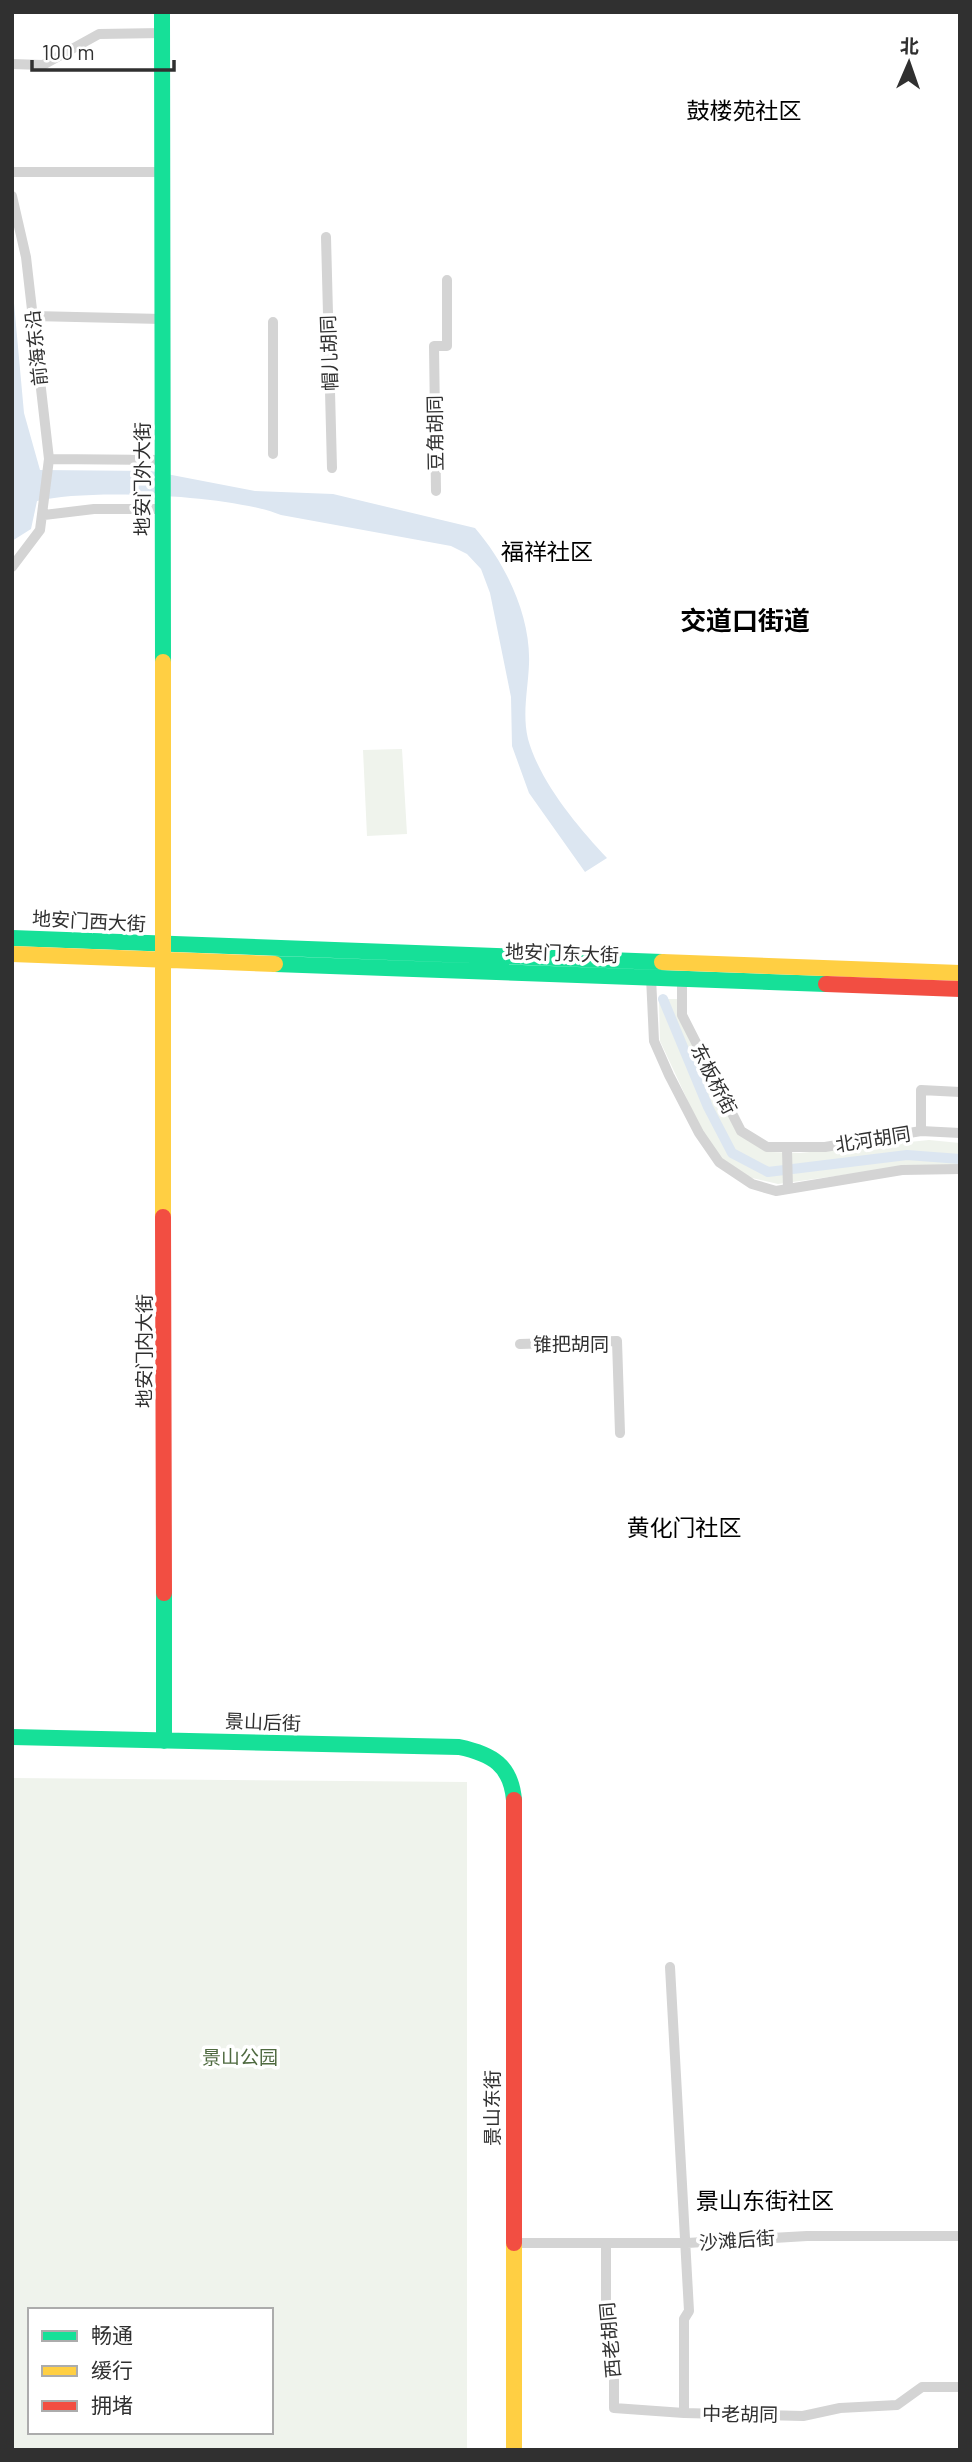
<svg xmlns="http://www.w3.org/2000/svg" width="972" height="2462" font-family="Barlow,'Noto Sans SC',sans-serif">
<rect width="100%" height="100%" fill="#fff"/>
<path fill="#eff3ec" fill-rule="evenodd" d="M402,749L407,834L367,836L363,750Z
M659,999H677L735,1128L770,1152L800,1153L929,1140L960,1143V1167L909,1166L778,1184L752,1178L724,1165L708,1144L660,1041Z
M12,1778L467,1782V2450H12ZM30,2310H271V2432H30Z"/>
<path fill="#dce6f1" d="M12,281L24,413L40,470L151,471L255,491L333,494L475,528C506,564 531,616 529,664C528,690 522,713 528,739C540,782 577,826 607,858L585,872L529,793L512,746L511,697L490,593L481,569L467,554L451,546L281,515C232,495 89,488 37,501L31,529L12,541Z"/>
<g fill="none" stroke-linecap="round" stroke-linejoin="round">
<path stroke="#dce6f1" stroke-width="10" d="M663,999L708,1107L732,1153L768,1172L907,1155L960,1159"/>
<path stroke="#d4d4d4" stroke-width="10" d="M12,64L43,65L99,34L162,33
M12,172H162
M12,196L26,257L49,459L40,530L12,567
M326,237L332,468
M33,316L162,319
M273,322V454
M49,459L162,460
M436,491L434,346H447V280
M44,515L94,509H162
M651,977L654,1041L669,1075L699,1133L719,1162L752,1184L776,1191L902,1170L960,1169
M682,979V1015L741,1131L767,1147H825L921,1131L960,1133
M921,1131V1090L960,1092
M787,1149L788,1189
M520,1344L617,1341L620,1433
M670,1967L689,2311L684,2319V2413L803,2416L840,2408L897,2405L922,2387H960
M514,2243H687L807,2236H960
M606,2244V2322L614,2347V2408L684,2413"/>
<path stroke="#16e098" stroke-width="16" d="M162,12L163,662
M12,938L662,962
M275,964L826,984
M164,1593V1741
M12,1737L459,1747C492,1754 511,1765 514,1800"/>
<path stroke="#ffcf43" stroke-width="16" d="M163,662V1217
M12,954L275,964
M662,962L960,973
M514,2243V2450"/>
<path stroke="#f24e42" stroke-width="16" d="M826,984L960,989
M163,1217L164,1593
M514,1800V2243"/>
</g>
<g text-anchor="middle" stroke-width="7" stroke-linejoin="round" paint-order="stroke">
<g font-size="19" fill="#303030" stroke="#fff">
<text transform="translate(36 348) rotate(-96)" y="7">前海东沿</text>
<text transform="translate(329 353) rotate(-92)" y="7">帽儿胡同</text>
<text transform="translate(435 433) rotate(-91)" y="7">豆角胡同</text>
<text transform="translate(142 479) rotate(-90)" y="7">地安门外大街</text>
<text transform="translate(89 921) rotate(3)" y="7">地安门西大街</text>
<text transform="translate(562 953) rotate(2)" y="7">地安门东大街</text>
<text transform="translate(714 1079) rotate(63)" y="7">东板桥街</text>
<text transform="translate(873 1139) rotate(-9)" y="7">北河胡同</text>
<text x="571" y="1351">锥把胡同</text>
<text transform="translate(144 1351) rotate(-90)" y="7">地安门内大街</text>
<text transform="translate(263 1722) rotate(2)" y="7">景山后街</text>
<text transform="translate(492 2108) rotate(-90)" y="7">景山东街</text>
<text transform="translate(737 2240) rotate(-4)" y="7">沙滩后街</text>
<text transform="translate(610 2340) rotate(-95)" y="7">西老胡同</text>
<text transform="translate(740 2414) rotate(1)" y="7">中老胡同</text>
</g>
<g font-size="19" fill="#4f6a40" stroke="#fff">
<text x="240" y="2064">景山公园</text>
</g>
<g font-size="23" fill="#000" stroke="#fff">
<text x="744" y="119">鼓楼苑社区</text>
<text x="547" y="560">福祥社区</text>
<text x="684" y="1536">黄化门社区</text>
<text x="765" y="2209">景山东街社区</text>
</g>
<g font-size="26" font-weight="bold" fill="#000" stroke="#fff">
<text x="745" y="630">交道口街道</text>
</g>
</g>
<rect width="972" height="2462" fill="none" stroke="#303030" stroke-width="28"/>
<rect x="28" y="2308" width="245" height="126" fill="#ffffff" stroke="#acacac" stroke-width="2"/>
<rect x="42" y="2331" width="35" height="10" fill="#16e098" stroke="#acacac" stroke-width="2"/>
<text x="91" y="2343" font-size="21" fill="#303030">畅通</text>
<rect x="42" y="2366" width="35" height="10" fill="#ffcf43" stroke="#acacac" stroke-width="2"/>
<text x="91" y="2378" font-size="21" fill="#303030">缓行</text>
<rect x="42" y="2401" width="35" height="10" fill="#f24e42" stroke="#acacac" stroke-width="2"/>
<text x="91" y="2413" font-size="21" fill="#303030">拥堵</text>
<g transform="translate(909 63) rotate(2)" stroke="#ffffff" stroke-width="5" paint-order="stroke">
<path d="M0-5L12 26L0 18L-12 26Z" fill="#303030"/>
<text y="-10" font-size="19" font-weight="bold" text-anchor="middle" fill="#303030">北</text>
</g>
<path d="M32 60v10h142v-10" fill="none" stroke="#303030" stroke-width="3.5"/>
<text x="42" y="60" font-size="21" fill="#303030" stroke="#ffffff" stroke-width="5" paint-order="stroke">100 m</text>
</svg>
